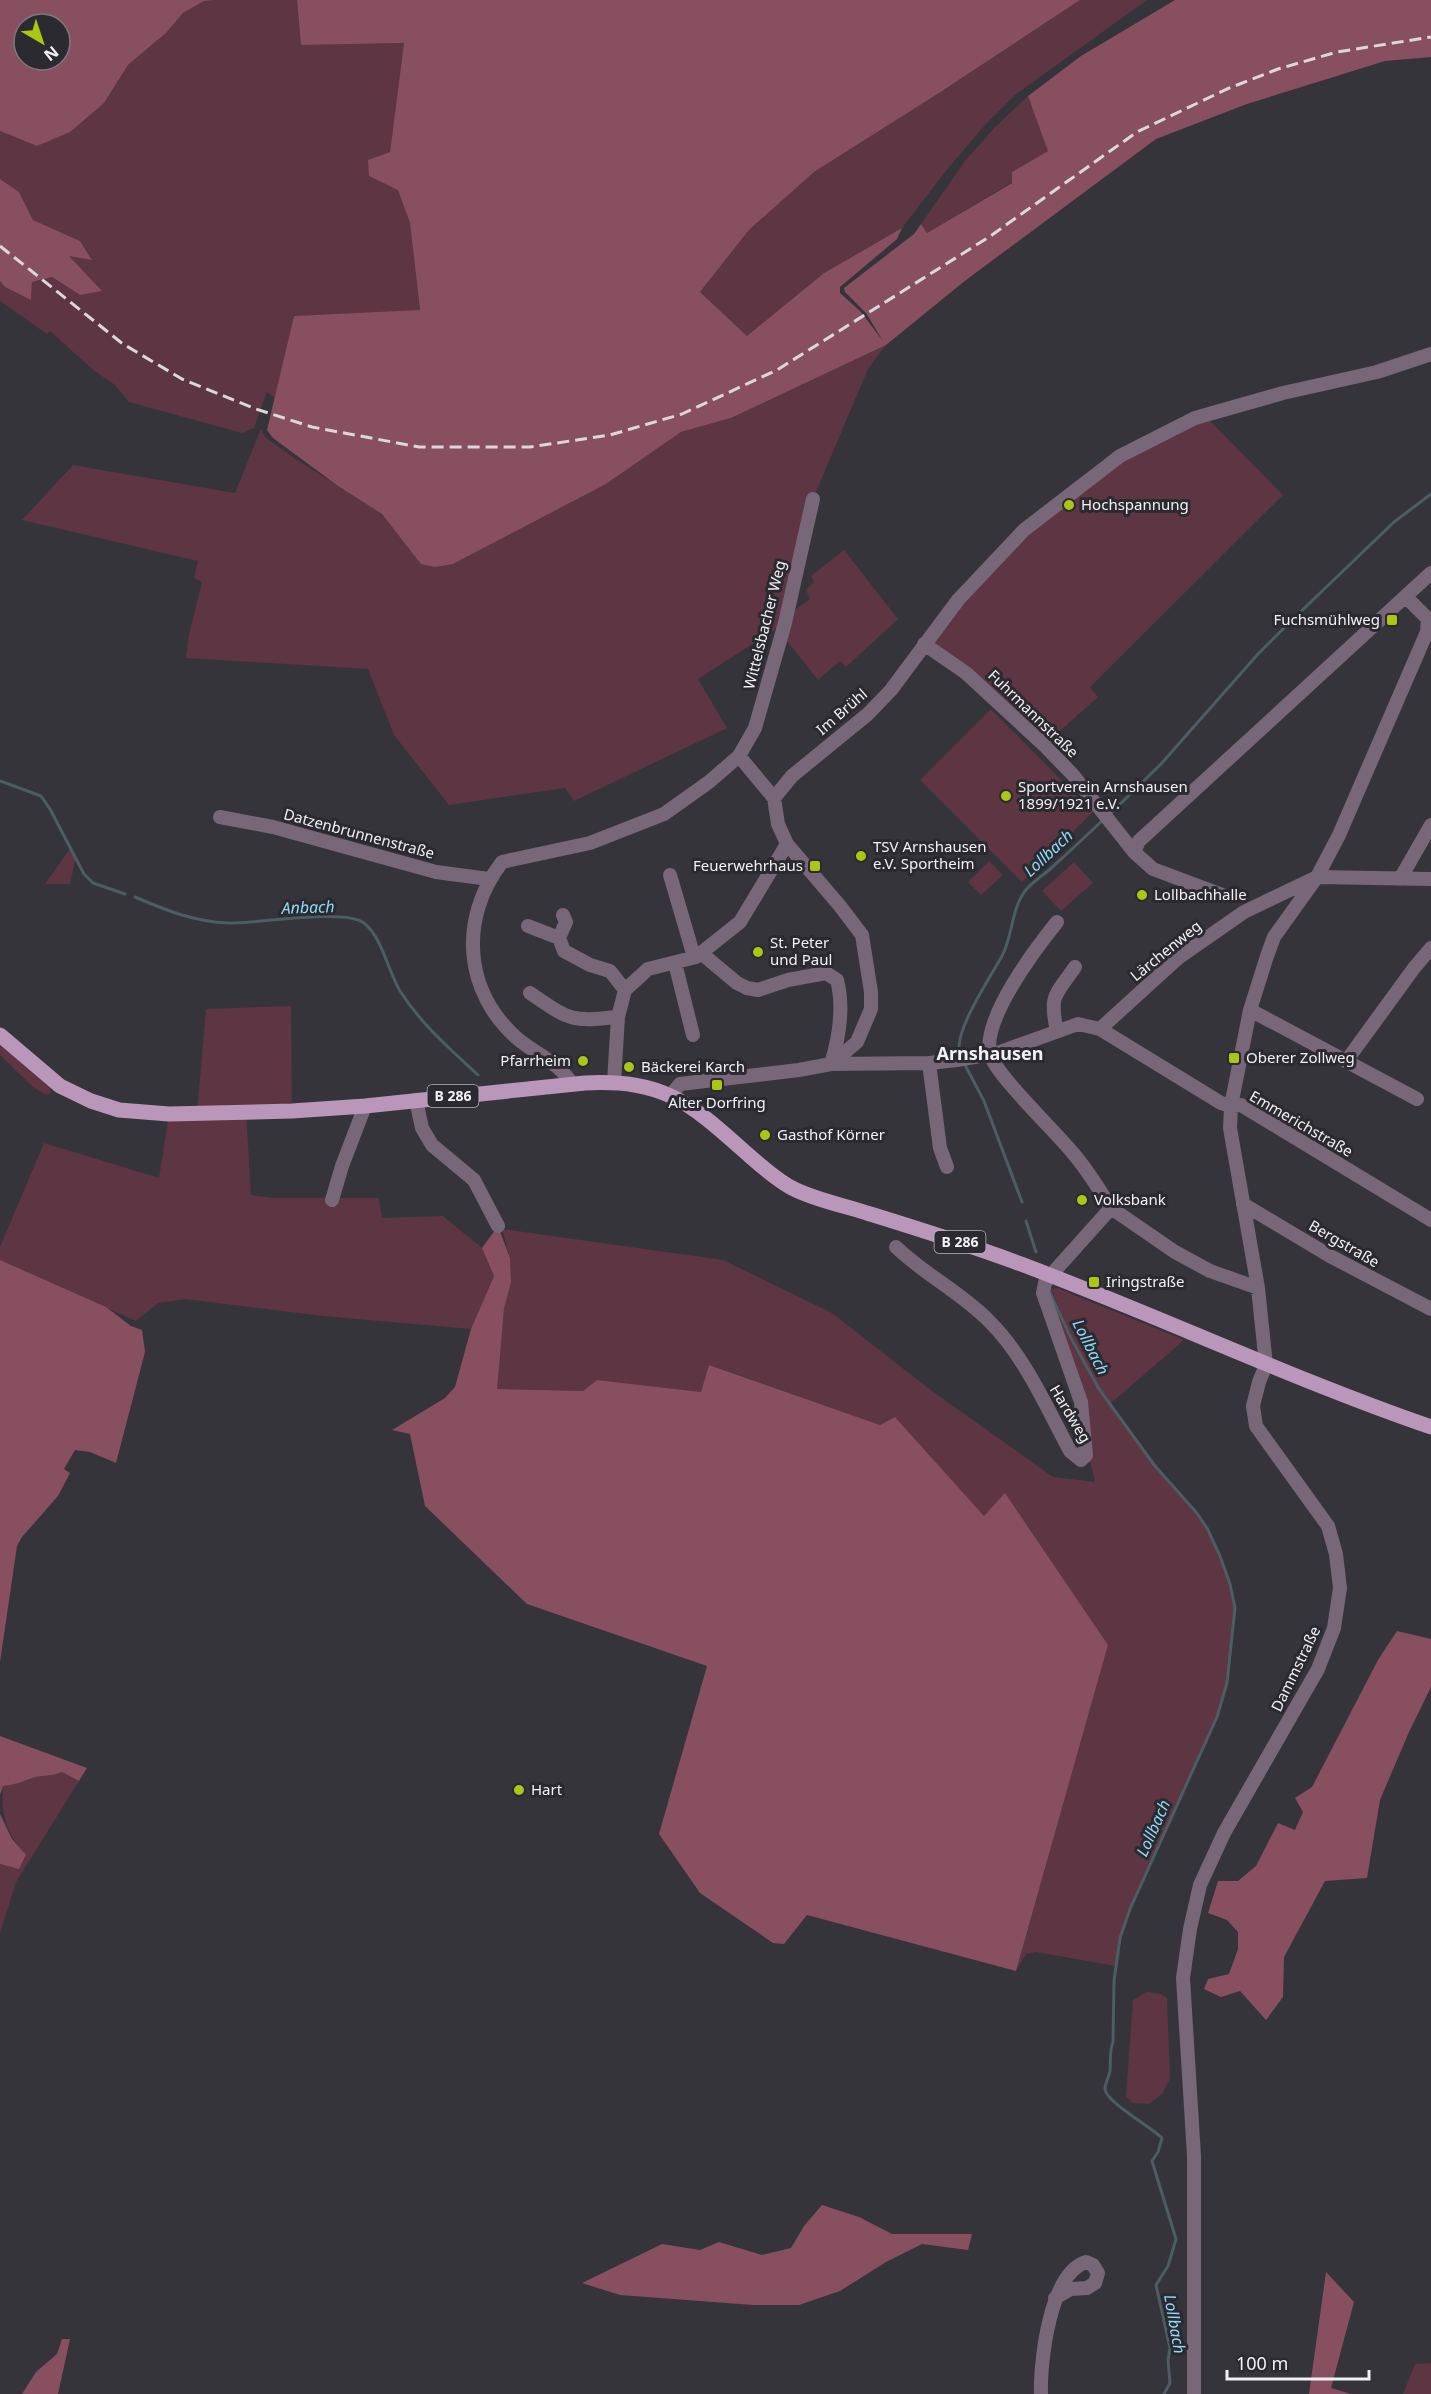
<svg xmlns="http://www.w3.org/2000/svg" width="1431" height="2394" font-family="'Noto Sans',sans-serif">
<rect width="100%" height="100%" fill="#35343a"/>
<path fill="#5e3542" d="M216,0H297L301,45L404,43L390,152L369,176L398,189L410,223L420,311L294,316L275,398L267,392L254,428L242,433L129,402L115,385L92,369L50,331L47,334L0,301V281L5,287L31,299L32,282L52,277L80,295L101,291L68,255L92,259L80,241L33,220L19,192L0,179V131L37,146L104,103L128,65L167,32L183,13L204,1Z
M1080,0H1147L1015,95L986,124L949,167L902,228L824,273L747,336L700,292L749,230L814,172L939,93Z
M1028,96L1049,151L1012,172V182L927,233L921,224L965,161L995,127Z
M886,345L868,369L813,499L785,623L698,679L727,728L574,801L565,788L449,805L394,735L368,669L186,658L189,634L202,582L194,578L198,561L22,520L73,465L235,493L261,429L265,437L294,458L382,514L398,534L453,564L606,484L681,432L731,418Z
M1204,415L1283,495L1090,687L1098,697L1044,745L924,644L1024,530L1120,456Z
M844,550L898,619L846,667L840,661L818,680L787,641L795,610L810,599L806,590L814,582L811,576Z
M991,709L1093,812L1022,882L920,780Z
M71,847L76,857L70,884H45Z
M989,861L1003,875L981,895L968,882Z
M1074,862L1093,883L1061,911L1042,891Z
M291,1006L292,1111L246,1112L251,1195L274,1198H379L382,1218L443,1216L482,1248L494,1276L471,1329L323,1316L186,1299L158,1303L136,1321L0,1260V1247L44,1143L159,1178L169,1114L197,1113L206,1009Z
M0,1043L50,1087L51,1093L46,1095L33,1087L0,1055Z
M502,1229L723,1260L832,1313L932,1391L1053,1477L1095,1482L1049,1290L1071,1338L1103,1395L1072,1338L1051,1289L1057,1288L1184,1340L1110,1404L1155,1466L1196,1512L1207,1528L1230,1584L1235,1608L1227,1683L1217,1717L1130,1909L1120,1938L1116,1966L1036,1952L1026,1954L1016,1971L1108,1645L1005,1494L984,1516L895,1417L880,1425L710,1365L701,1392L597,1380L583,1391L496,1389L504,1309L511,1282L510,1258Z
M62,1772L79,1781L16,1882L0,1933V1864L19,1869L26,1856C8,1836 0,1814 3,1786C14,1785 22,1782 32,1778C42,1775 50,1777 62,1772Z
M1147,1992L1161,1994L1167,1998L1170,2079L1162,2094L1149,2104L1132,2103L1126,2096L1133,2000Z
M1431,2363V2394H1403L1415,2364Z"/>
<path fill="#884f61" fill-rule="evenodd" d="M0,0H216L204,1L183,13L167,32L128,65L104,103L70,132L37,146L0,131ZM24,24H60V60H24Z
M297,0H1080L939,93L814,172L749,230L700,292L747,336L824,273L902,228L897,239L840,287V293L861,312L883,341L866,313L845,292L844,288L914,234L921,224L927,233L1012,183V172L1048,151L1028,96L1081,56L1175,0H1431V57L1385,61L1247,104L1156,139L966,280L886,345L731,418L681,432L606,484L453,564L435,567L421,564L382,514L338,486L273,438L267,430L294,316L420,310L410,223L398,190L369,176L368,160L390,152L404,43L301,45Z
M0,179L19,192L33,220L80,241L92,260L69,256L102,291L80,295L52,277L32,282L31,300L5,287L0,281Z
M498,1226L510,1258L511,1282L504,1309L497,1389L583,1391L597,1380L701,1392L709,1365L880,1425L895,1417L984,1516L1005,1493L1108,1645L1016,1971L807,1915L784,1944L773,1943L700,1893L659,1834L707,1666L527,1604L425,1506L410,1434L392,1430L445,1398L455,1387L471,1329L494,1276L482,1248Z
M0,1260L106,1307L131,1326L142,1330L145,1352L116,1463L90,1452L75,1450L64,1469L70,1473L58,1496L22,1537L17,1546L0,1662Z
M1397,1631L1431,1639V1687L1409,1732L1380,1800L1367,1878L1325,1881L1284,1957L1283,1997L1266,2020L1240,1991L1221,1997L1204,1989L1208,1979L1229,1974L1238,1949V1932L1227,1920L1208,1913L1218,1881H1238L1256,1866L1278,1823L1295,1830L1303,1812L1295,1798L1312,1787L1378,1660Z
M0,1736L87,1768L79,1781L62,1772C50,1777 42,1775 32,1778C22,1782 14,1785 3,1786L0,1795Z
M0,1814L12,1839L26,1855L19,1869L0,1864Z
M822,2205L859,2217L892,2234H972L968,2250L922,2244L886,2262L840,2291L799,2305H753L620,2295L582,2283L662,2244L700,2250L719,2242L762,2255L791,2248L804,2226Z
M1326,2272L1354,2302L1331,2388L1351,2394H1309Z
M62,2339H70L58,2394H22L36,2372L57,2354Z"/>
<g fill="none" stroke-linecap="round" stroke-linejoin="round">
<path stroke="#4c5d63" stroke-width="3" d="M0,781L41,796L50,809L84,874L93,883L125,894
M1110,814L1161,764L1258,654L1290,622L1394,522L1431,494
M135,897C165,910 195,922 228,923C256,924 344,908 364,923C382,937 388,971 400,991C421,1024 450,1049 478,1075
M960,1054C952,1034 991,976 1002,956C1013,935 1011,910 1025,891C1031,883 1041,877 1049,870C1067,854 1085,837 1103,820
M964,1063L984,1101L1022,1202
M1026,1221L1036,1252
M1049,1290L1071,1338L1099,1389L1155,1466L1196,1512L1207,1528L1220,1556L1230,1584L1235,1608L1227,1683L1217,1717L1130,1909L1120,1938L1114,1981L1113,2042C1109,2052 1111,2060 1110,2071C1109,2077 1105,2083 1105,2089C1105,2101 1151,2127 1162,2138L1158,2152L1152,2161L1176,2239L1168,2266L1156,2285L1170,2348L1168,2360L1170,2383L1164,2394"/>
<path stroke="#786679" stroke-width="14" d="M924,644L966,673L1044,745L1073,775L1134,852L1153,869L1225,896
M739,756L755,728L785,623L813,499
M774,798L792,776L868,714L891,690L958,600L1024,530L1120,456L1195,418L1283,393L1377,372L1431,354
M220,817L273,827L436,872L489,879
M1134,852L1139,841L1431,573
M670,875L694,957
M1400,879L1431,825
M528,926L559,938L564,951L590,965L610,971L625,990
M559,938L566,922L563,915
M701,953L737,983L747,988L758,990L788,980L826,973L837,980C844,1007 839,1038 831,1064L929,1063L957,1060L997,1053L1078,1024L1100,1029L1221,1103L1231,1106L1241,1105L1431,1220
M675,963L693,1035
M530,993C570,1020 569,1022 618,1017
M1250,1010L1417,1099
M1100,1029L1178,958L1244,912L1317,877L1431,879
M1057,1031C1049,995 1055,996 1075,967
M1347,1060L1414,968L1431,948
M929,1063L940,1148L947,1167
M614,1082L618,1017L625,990L648,969L696,957L740,922L787,844
M572,1084C559,1063 538,1055 519,1040C463,992 459,918 502,862L590,843L664,814L709,782L739,756L774,798L778,824L787,844L840,906L862,935L871,992V1009L857,1042L831,1064L799,1070L680,1084L671,1095
M416,1100L422,1128L432,1145L474,1180L498,1226
M332,1200L342,1166L365,1106
M1243,1204L1330,1256L1431,1309
M1111,1208L1175,1252L1210,1271L1258,1288
M896,1247C925,1275 962,1293 990,1322C1025,1357 1047,1408 1070,1451L1081,1460L1086,1455L1081,1402L1043,1293L1045,1283L1051,1275L1111,1208C1099,1189 1087,1169 1072,1152C1056,1132 995,1074 990,1054C982,1019 1036,948 1057,922
M1041,2394C1040,2361 1050,2273 1086,2262L1093,2265L1098,2273L1095,2283L1087,2288L1071,2289L1055,2298
M1194,2394V2156L1183,1978L1190,1929L1200,1885L1224,1833L1318,1669L1334,1628L1340,1588L1336,1554L1328,1526L1256,1426L1253,1406L1259,1382L1266,1365L1258,1288L1230,1128L1231,1106L1250,1010L1267,956L1274,937L1317,877L1339,835L1427,632L1428,619L1406,597"/>
<path stroke="#bb96bb" stroke-width="15" d="M0,1035L60,1086L91,1101L119,1110L169,1114L292,1111L365,1106L585,1083C663,1079 689,1102 744,1151C759,1164 775,1179 792,1188C815,1200 843,1205 867,1213C919,1229 970,1245 1021,1264C1159,1316 1292,1379 1431,1427"/>
<path stroke="#d9d9dd" stroke-width="3" stroke-dasharray="12 6" stroke-linecap="butt" d="M0,246L123,344L182,379L256,409L312,427L419,447H530L610,435L682,414L777,370L989,237L1137,132L1227,89L1278,69L1337,52L1431,37"/>
</g>
<g fill="#abc614" stroke="#2b2a30" stroke-width="2">
<circle cx="1069" cy="505" r="6"/>
<rect x="1386" y="614" width="12" height="12" rx="3"/>
<circle cx="1006" cy="796" r="6"/>
<circle cx="861" cy="856" r="6"/>
<rect x="809" y="860" width="12" height="12" rx="3"/>
<circle cx="1142" cy="895" r="6"/>
<circle cx="758" cy="952" r="6"/>
<rect x="1228" y="1052" width="12" height="12" rx="3"/>
<circle cx="583" cy="1061" r="6"/>
<circle cx="629" cy="1067" r="6"/>
<rect x="711" y="1079" width="12" height="12" rx="3"/>
<circle cx="765" cy="1135" r="6"/>
<circle cx="1082" cy="1200" r="6"/>
<rect x="1088" y="1276" width="12" height="12" rx="3"/>
<circle cx="519" cy="1790" r="6"/>
</g>
<g text-anchor="middle" stroke-width="6" stroke-linejoin="round" paint-order="stroke">
<g fill="#2b2a30" stroke="#b6b5ba" stroke-width="1.5">
<rect x="427.5" y="1085" width="51" height="22" rx="4.5"/>
<rect x="934.5" y="1231" width="51" height="22" rx="4.5"/>
</g>
<g font-size="14" font-weight="bold" fill="#f1f1f5">
<text x="453" y="1101">B 286</text>
<text x="960" y="1247">B 286</text>
</g>
<g font-size="15" fill="#f1f1f5" stroke="#2b2a30" text-anchor="start">
<text x="1081" y="510">Hochspannung</text>
<text x="1380" y="625" text-anchor="end">Fuchsmühlweg</text>
<text x="1018" y="792">Sportverein Arnshausen<tspan x="1018" dy="17">1899/1921 e.V.</tspan></text>
<text x="873" y="852">TSV Arnshausen<tspan x="873" dy="17">e.V. Sportheim</tspan></text>
<text x="803" y="871" text-anchor="end">Feuerwehrhaus</text>
<text x="1154" y="900">Lollbachhalle</text>
<text x="770" y="948">St. Peter<tspan x="770" dy="17">und Paul</tspan></text>
<text x="1246" y="1063">Oberer Zollweg</text>
<text x="571" y="1066" text-anchor="end">Pfarrheim</text>
<text x="641" y="1072">Bäckerei Karch</text>
<text x="717" y="1108" text-anchor="middle">Alter Dorfring</text>
<text x="777" y="1140">Gasthof Körner</text>
<text x="1094" y="1205">Volksbank</text>
<text x="1106" y="1287">Iringstraße</text>
<text x="531" y="1795">Hart</text>
</g>
<g font-size="15" fill="#f1f1f5" stroke="#2b2a30">
<text transform="translate(765 625) rotate(-76)" y="5">Wittelsbacher Weg</text>
<text transform="translate(842 712) rotate(-41)" y="5">Im Brühl</text>
<text transform="translate(1033 714) rotate(44)" y="5">Fuhrmannstraße</text>
<text transform="translate(359 834) rotate(15)" y="5">Datzenbrunnenstraße</text>
<text transform="translate(1166 951) rotate(-39)" y="5">Lärchenweg</text>
<text transform="translate(1301 1124) rotate(30)" y="5">Emmerichstraße</text>
<text transform="translate(1344 1244) rotate(30)" y="5">Bergstraße</text>
<text transform="translate(1070 1414) rotate(59)" y="5">Hardweg</text>
<text transform="translate(1296 1669) rotate(-64)" y="5">Dammstraße</text>
</g>
<g font-size="16" font-style="italic" fill="#8dddf9" stroke="#2b2a30">
<text transform="translate(1048 853) rotate(-43)" y="6">Lollbach</text>
<text transform="translate(308 907) rotate(-2)" y="6">Anbach</text>
<text transform="translate(1091 1347) rotate(63)" y="6">Lollbach</text>
<text transform="translate(1153 1828) rotate(-66)" y="6">Lollbach</text>
<text transform="translate(1175 2324) rotate(80)" y="6">Lollbach</text>
</g>
<g font-size="18" font-weight="bold" fill="#f1f1f5" stroke="#2b2a30">
<text x="990" y="1060">Arnshausen</text>
</g>
</g>
<g transform="translate(42 42) rotate(141)"><circle r="28" fill="#2b2a30" stroke="#7a7a7f" stroke-width="1.5"/>
<path d="M0-4.5L10 22L0 15L-10 22Z" fill="#abc614"/>
<text y="-9" font-size="16" font-weight="bold" text-anchor="middle" fill="#f1f1f5">N</text>
</g>
<path d="M1227 2370v9h142v-9" fill="none" stroke="#f1f1f5" stroke-width="3"/>
<text x="1236" y="2370" font-size="18" fill="#f1f1f5" stroke="#2b2a30" stroke-width="4.5" paint-order="stroke">100 m</text>
</svg>
